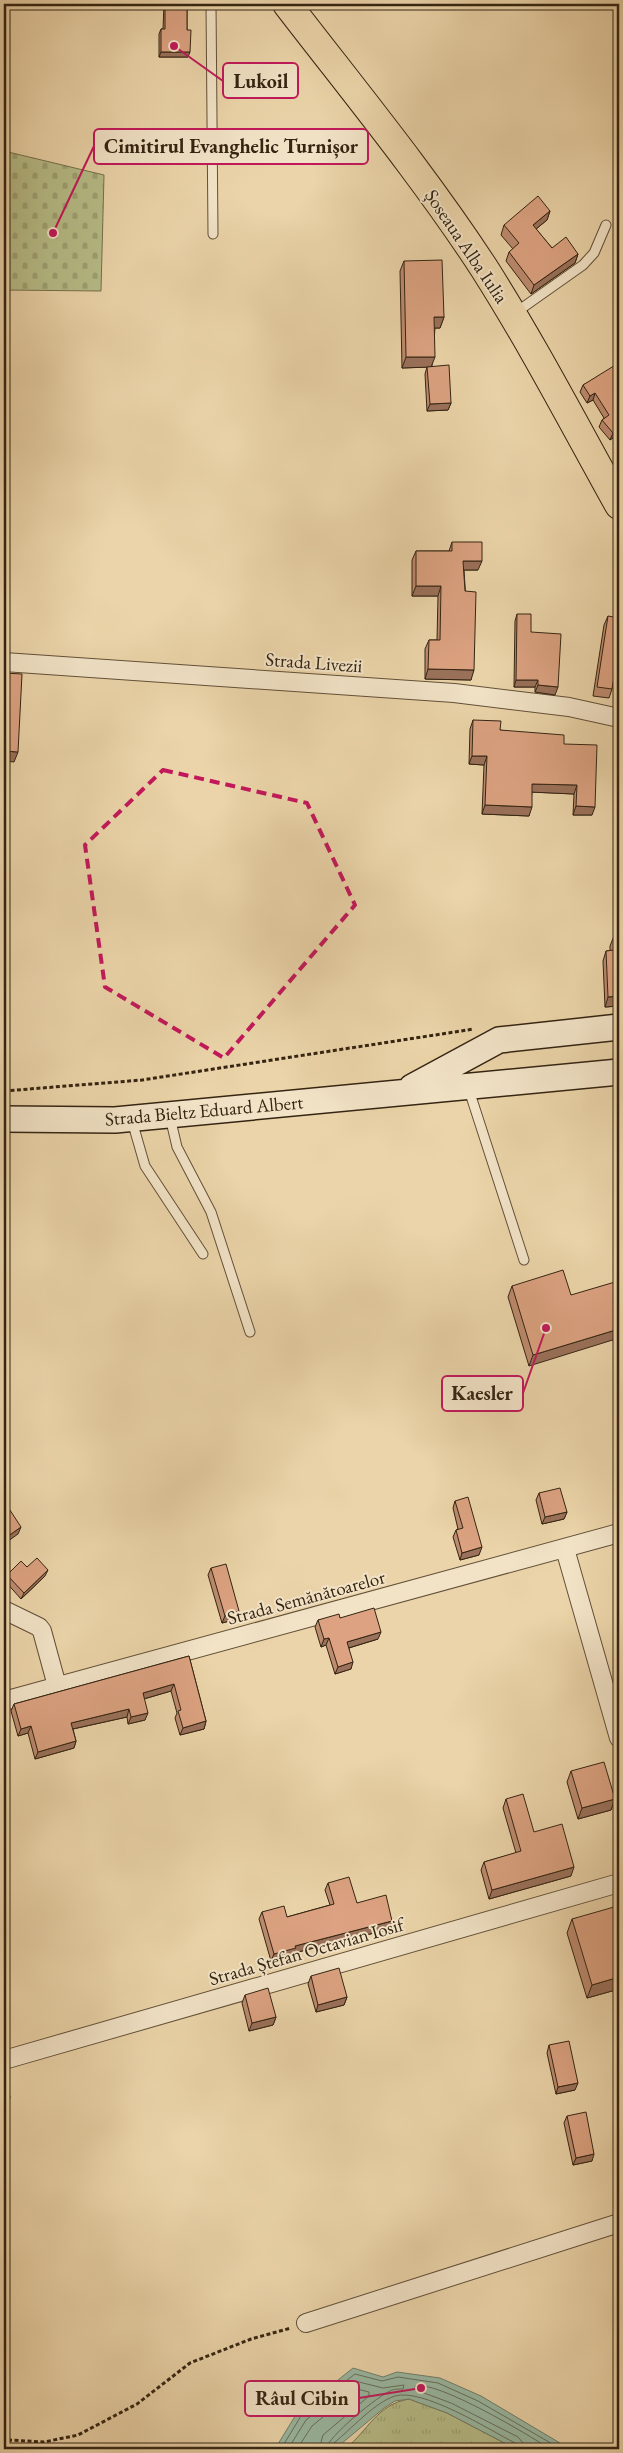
<svg xmlns="http://www.w3.org/2000/svg" width="623" height="2453" font-family="'EB Garamond',serif">
<defs>
<pattern id="grass-tufts" width="24" height="20" patternUnits="userSpaceOnUse" patternTransform="scale(1.25)"><rect width="24" height="20" fill="#b7bd88"/><path d="M3 7l-1-3M5 7V3M7 7l1-3M15 17l-1-3M17 17v-4M19 17l1-3" fill="none" stroke="#9ea274"/></pattern>
<pattern id="cemetery-stones" width="16" height="16" patternUnits="userSpaceOnUse" patternTransform="scale(1.25)"><rect width="16" height="16" fill="#b7bd88"/><path d="M2 7V4a2 2 0 0 1 4 0v3zM10 15v-3a2 2 0 0 1 4 0v3z" fill="#9ea274"/></pattern>
</defs>
<rect width="100%" height="100%" fill="#ebd4a9"/>
<filter id="stains"><feTurbulence type="fractalNoise" baseFrequency=".004" numOctaves="4"/><feColorMatrix values="0 0 0 0 .2 0 0 0 0 .09 0 0 0 0 .02 0 0 0 .5 -.17"/></filter>
<radialGradient id="worn" r=".72"><stop offset=".6" stop-color="#630" stop-opacity="0"/><stop offset="1" stop-color="#630" stop-opacity=".3"/></radialGradient>
<path fill="url(#grass-tufts)" stroke="#76704d" d="M409,2399L447,2413L516,2449H345C369,2430 376,2405 409,2399Z"/>
<path fill="url(#cemetery-stones)" stroke="#76704d" d="M4,151L104,175L101,291L4,290Z"/>
<path fill="#99b9a3" stroke="#717d69" d="M353,2368L383,2377L397,2372L440,2378L481,2396L570,2449H516L447,2413L409,2399L395,2401L384,2408L335,2449H275L297,2413Z"/>
<g fill="none" stroke-linecap="round" stroke-linejoin="round">
<path stroke="#666e5a" stroke-width="1" d="M281,2449L301,2416L355,2374L382,2381L398,2377L438,2383L478,2401L561,2449
M288,2449L306,2420L355,2381L383,2388L404,2385L403,2389C400,2389 395,2389 392,2390C379,2395 327,2437 326,2449
M297,2449L312,2426L357,2389L369,2392V2396L323,2435L319,2449
M332,2449L334,2443C350,2430 375,2402 395,2396C423,2388 488,2429 515,2443L518,2449
M524,2449L523,2443L518,2437L451,2403L416,2390L415,2386C437,2380 529,2435 550,2449"/>
<defs>
<path id="lane" d="M211,4L213,234
M515,313L583,265L594,253L606,225
M468,1087L524,1260
M170,1117L177,1147L211,1212L250,1332
M132,1121L145,1166L203,1254"/>
<path id="street" d="M4,662L454,693L569,707L619,718
M565,1549L619,1738
M4,1610L39,1627L42,1631L57,1686
M4,1701L619,1533
M4,2060L619,1883
M306,2323L619,2223"/>
<path id="secondary" d="M412,1087L499,1040L619,1027
M4,1119L115,1120L619,1072"/>
<path id="primary" d="M287,4C354,91 424,176 484,268C533,345 575,426 619,505"/>
</defs>
<use href="#lane" stroke="#625038" stroke-width="11"/>
<use href="#street" stroke="#625038" stroke-width="20"/>
<use href="#secondary" stroke="#342412" stroke-width="28"/>
<use href="#primary" stroke="#342412" stroke-width="30"/>
<path stroke="#342412" stroke-width="3" stroke-dasharray="4 2.5" stroke-linecap="butt" d="M4,1091L142,1080L474,1029
M8,2440L44,2442L78,2435L137,2404L190,2363L251,2339L291,2328"/>
<use href="#lane" stroke="#f2e3c7" stroke-width="9"/>
<use href="#street" stroke="#f2e3c7" stroke-width="18"/>
<use href="#secondary" stroke="#f2e3c7" stroke-width="25"/>
<use href="#primary" stroke="#ebd4a9" stroke-width="28"/>
</g>
<path fill="#bd8b6f" stroke="#342412" d="M164,4H187V30L188,57H159V34L161,29H163Z
M550,211L547,220L536,229L552,248L578,254L575,263L531,294L506,261L509,252L513,249L501,235L504,225Z
M404,261L444,317L440,328H435L432,366L451,403L448,410L427,411L425,374L427,367L402,368L400,271Z
M619,368V433L610,440L599,427L602,420L604,418L593,400L587,403L580,392L583,385Z
M452,542L478,570H464L471,680L425,679V649L429,640H437L438,596H412V560L416,551H449Z
M517,614L531,632L555,695L535,692V687H514L515,621Z
M608,616L612,689L609,698L593,696L604,625Z
M473,720L500,730L564,744L592,815H573L574,794L532,792L529,816L482,814L484,765L469,764L470,729Z
M618,909H619V1006L605,1007L603,961L606,951H610V946L614,936H615L614,919Z
M512,1286L571,1295L529,1366L508,1297Z
M539,1493L567,1512L564,1519L542,1524L536,1500Z
M455,1501L479,1555L460,1560L453,1537L456,1530L458,1529L453,1508Z
M619,1537V1562L615,1545L617,1538Z
M27,1567L45,1576L21,1599L5,1581L7,1575Z
M211,1568L237,1619L222,1623L208,1575Z
M340,1618L378,1639L349,1648L351,1669L335,1674L326,1645L321,1647L315,1627L318,1620Z
M189,1656L206,1721L204,1729L180,1735L175,1718L177,1713L171,1691L144,1699L145,1720L128,1724L127,1717L73,1729L76,1741L74,1748L35,1759L28,1733L18,1736L11,1711L14,1704Z
M571,1771L615,1799L611,1810L578,1819L567,1782Z
M506,1799L571,1876L489,1899L481,1870L484,1862L516,1853L503,1808Z
M328,1883L357,1903L392,1921L390,1929L294,1953L293,1955L271,1961L259,1919L262,1912L287,1917L330,1905L325,1890Z
M619,1910V1989L587,1998L567,1933L572,1919Z
M311,1976L347,1997L344,2005L316,2012L308,1984Z
M245,1995L276,2017L273,2025L249,2031L242,2003Z
M549,2045L575,2090L556,2094L547,2053Z
M567,2116L592,2161L573,2165L564,2123Z"/>
<path fill="#9a715a" stroke="#342412" d="M161,52H190L188,57H159Z
M550,211L547,220L530,234L533,225Z
M578,254L575,263L531,294L534,285Z
M434,317H444L440,328H430Z
M406,357H435L431,367L402,368Z
M595,393L593,400L587,403L590,396Z
M451,403L448,410L427,411L430,404Z
M619,428V433L610,440L613,433Z
M463,561H482L478,570H460Z
M416,586H441L438,596H412Z
M428,669L474,670L471,680L425,679Z
M516,680H538L535,687H514Z
M538,685L558,687L555,695L535,692Z
M4,751L18,752L14,762L4,761Z
M472,756H487L484,765L469,764Z
M532,784L577,785L574,794L529,792Z
M485,805L532,807L529,816L482,814Z
M576,806L595,807L592,815H573Z
M619,996V1006L605,1007L608,997Z
M619,1329V1338L529,1366L533,1355Z
M567,1512L564,1519L542,1524L545,1517Z
M21,1527L18,1534L4,1544V1539Z
M482,1547L479,1555L460,1560L462,1553Z
M48,1570L45,1576L21,1599L24,1593Z
M239,1611L237,1619L222,1623L225,1616Z
M381,1632L378,1639L345,1649L347,1642Z
M329,1638L326,1645L321,1647L324,1639Z
M353,1662L351,1669L335,1674L338,1667Z
M174,1684L171,1691L140,1700L143,1693Z
M129,1709L127,1717L68,1730L71,1723Z
M148,1713L145,1720L128,1724L131,1717Z
M206,1721L204,1729L180,1735L183,1728Z
M31,1726L28,1733L18,1736L21,1729Z
M76,1741L74,1748L35,1759L38,1752Z
M615,1799L611,1810L578,1819L582,1808Z
M574,1867L571,1876L489,1899L492,1890Z
M392,1921L390,1929L294,1953L293,1955L271,1961L274,1954L295,1946Z
M619,1977V1989L587,1998L592,1985Z
M347,1997L344,2005L316,2012L318,2005Z
M276,2017L273,2025L249,2031L252,2023Z
M578,2083L575,2090L556,2094L558,2087Z
M10,2097L6,2108L4,2109V2099Z
M594,2154L592,2161L573,2165L576,2158Z"/>
<path fill="#dca281" stroke="#342412" d="M165,4H187V30H191L190,52H161V29H165Z
M538,196L550,211L533,225L552,248L566,237L578,254L534,285L509,252L519,243L504,225Z
M442,260L444,317H434L435,357H406L404,261Z
M617,364L619,368V428L613,433L602,420L609,415L595,393L590,396L583,385Z
M449,365L451,403L430,404L427,367Z
M452,542H482V561H463L465,591L476,592L474,670L428,669L429,640H440L441,586H416V551H452Z
M517,614H531V632L561,634L558,687L538,685V680H516Z
M608,616L619,618V647L612,689L597,687Z
M4,673L22,674L18,752L4,751Z
M473,720L501,721L500,730L564,735V744L597,745L595,807L576,806L577,785L532,784V807L485,805L487,756H472Z
M618,909H619V996L608,997L606,951L614,950V936H619Z
M563,1270L571,1295L615,1282L619,1295V1329L533,1355L512,1286Z
M560,1488L567,1512L545,1517L539,1493Z
M468,1497L482,1547L462,1553L456,1530L463,1528L455,1501Z
M6,1504L21,1527L4,1539V1505Z
M37,1558L48,1570L24,1593L7,1575L21,1561L27,1567Z
M226,1564L239,1611L225,1616L211,1568Z
M374,1608L381,1632L347,1642L353,1662L338,1667L329,1638L324,1639L318,1620L339,1614L340,1618Z
M189,1656L206,1721L183,1728L178,1711L181,1710L174,1684L143,1693L148,1713L131,1717L129,1709L71,1723L76,1741L38,1752L31,1726L21,1729L14,1704Z
M604,1762L615,1799L582,1808L571,1771Z
M523,1794L534,1832L562,1824L574,1867L492,1890L484,1862L521,1851L506,1799Z
M349,1877L357,1903L386,1895L392,1921L295,1946L296,1948L274,1954L262,1912L284,1906L287,1917L334,1904L328,1883Z
M614,1907L615,1911L619,1910V1977L592,1985L572,1919Z
M339,1968L347,1997L318,2005L311,1976Z
M268,1988L276,2017L252,2023L245,1995Z
M569,2041L578,2083L558,2087L549,2045Z
M4,2074L10,2097L4,2099Z
M586,2112L594,2154L576,2158L567,2116Z"/>
<path fill="none" stroke="#c2185b" stroke-width="4" stroke-dasharray="10 6" stroke-linejoin="round" d="M163,770L307,803L355,905L224,1058L105,987L85,845Z"/>
<g text-anchor="middle" stroke-width="4" stroke-linejoin="round" paint-order="stroke">
<g font-size="19" fill="#342412" stroke="#f2e3c7">
<text transform="translate(467 246) rotate(56)" y="7">Șoseaua Alba Iulia</text>
<text transform="translate(314 662) rotate(4)" y="7">Strada Livezii</text>
<text transform="translate(204 1110) rotate(-5)" y="7">Strada Bieltz Eduard Albert</text>
<text transform="translate(306 1597) rotate(-15)" y="7">Strada Semănătoarelor</text>
<text transform="translate(306 1951) rotate(-16)" y="7">Strada Ștefan Octavian Iosif</text>
</g>
</g>
<path fill="none" stroke="#c2185b" stroke-width="2" d="M174 46L223 81M53 233L94 146M546 1328L523 1393M421 2388L359 2398"/>
<g fill="#c2185b" stroke="#f2e3c7" stroke-width="2">
<circle cx="174" cy="46" r="5"/>
<circle cx="53" cy="233" r="5"/>
<circle cx="546" cy="1328" r="5"/>
<circle cx="421" cy="2388" r="5"/>
</g>
<g fill="#f2e3c7" stroke="#c2185b" stroke-width="2">
<rect x="223" y="63" width="75" height="35" rx="5"/>
<rect x="94" y="129" width="274" height="35" rx="5"/>
<rect x="442" y="1376" width="81" height="35" rx="5"/>
<rect x="245" y="2381" width="114" height="35" rx="5"/>
</g>
<g font-size="20" text-anchor="middle" font-weight="bold" fill="#342412">
<text x="261" y="88">Lukoil</text>
<text x="231" y="153">Cimitirul Evanghelic Turnișor</text>
<text x="482" y="1400">Kaesler</text>
<text x="302" y="2405">Râul Cibin</text>
</g>
<rect width="623" height="2453" fill="none" stroke="#ebd4a9" stroke-width="20"/>
<rect x="5" y="5" width="613" height="2443" fill="none" stroke="#342412" stroke-width="2.5"/>
<rect x="10" y="10" width="603" height="2433" fill="none" stroke="#342412"/>
<rect width="100%" height="100%" filter="url(#stains)"/>
<rect width="100%" height="100%" fill="url(#worn)"/>
</svg>
